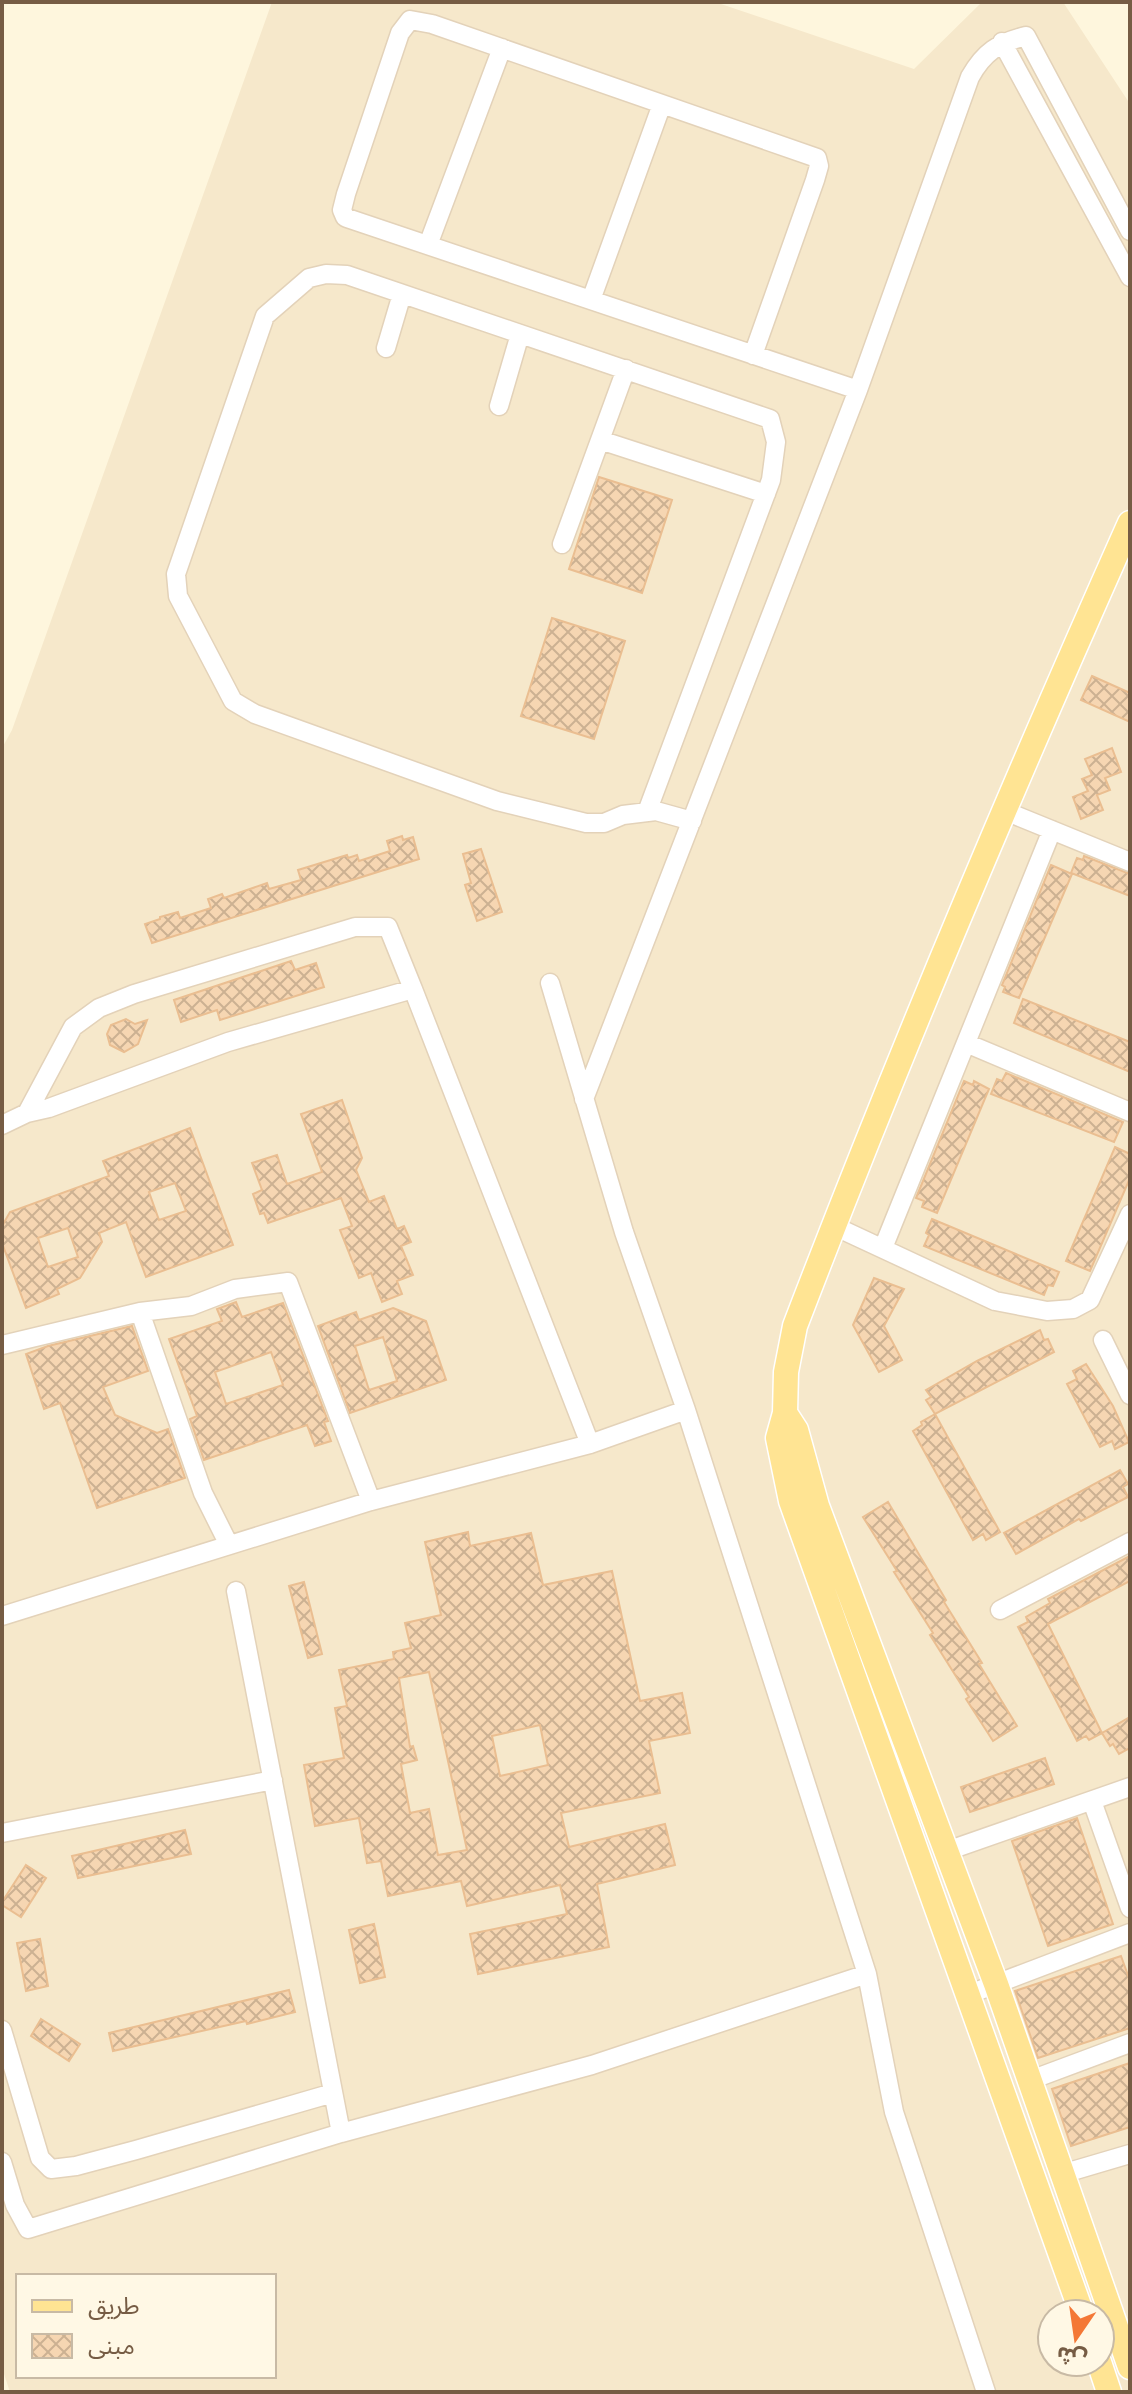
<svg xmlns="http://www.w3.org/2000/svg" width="1132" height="2394" font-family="'DM Sans','Noto Sans Arabic',sans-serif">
<defs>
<pattern id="building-cross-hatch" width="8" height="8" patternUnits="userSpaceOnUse" patternTransform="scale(2)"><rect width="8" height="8" fill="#f6d6b2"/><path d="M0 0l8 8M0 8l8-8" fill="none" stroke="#ccb192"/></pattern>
</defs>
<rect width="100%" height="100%" fill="#fef6dd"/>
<path fill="#f6e8cb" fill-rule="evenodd" d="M272,2H715L914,69L982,2H1063L1130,104V2392H10L2,2368V748L12,730ZM18,2276H274V2376H18ZM1052,2314H1100V2362H1052Z"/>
<path fill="url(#building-cross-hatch)" stroke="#eabe91" stroke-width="2" fill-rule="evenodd" d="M599,477L672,500L642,593L569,569Z
M552,618L625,641L594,739L521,716Z
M1092,676L1130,693V722L1081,700Z
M1112,748L1121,772L1105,778L1110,790L1097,795L1103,810L1081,819L1073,797L1088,791L1082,779L1092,775L1085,759Z
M402,836L403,840L413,837L419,859L152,943L145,924L160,919V917L178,912L180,918L211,908L208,899L222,894L224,898L267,883L269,889L301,880L298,870L347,855L348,858L357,855L359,861L390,851L387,841Z
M481,849L502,912L477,921L465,885L471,883L463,854Z
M1084,856L1130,874V896L1071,873L1077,858L1083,860Z
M1051,865L1072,874L1019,998L1003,992L1005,987L1002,985Z
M291,961L295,970L316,963L324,987L220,1020L217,1010L181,1022L174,1000Z
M1023,999L1130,1042V1072L1014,1023Z
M126,1019L135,1024L147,1020L138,1044L124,1052L110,1045L107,1034L111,1025Z
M1006,1073L1123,1122L1114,1142L991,1094L997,1079L1002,1081Z
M964,1081L973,1085L974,1081L989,1089L937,1213L922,1207L924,1201L916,1198Z
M342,1100L362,1158L356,1170L369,1202L384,1196L397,1229L404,1226L411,1242L401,1246L413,1275L397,1281L402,1294L382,1302L371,1273L359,1278L340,1230L352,1226L341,1198L268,1223L264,1213L260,1214L253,1194L262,1190L252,1163L277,1155L287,1184L322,1172L301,1114Z
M190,1128L233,1245L146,1277L126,1222L99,1233L102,1242L80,1278L57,1289L59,1294L26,1308L2,1243V1226L10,1212L109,1176L103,1161ZM175,1183L186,1211L159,1220L149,1192ZM68,1228L78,1257L48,1267L38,1238Z
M1115,1147L1130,1154V1178L1090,1271L1066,1261Z
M932,1219L1059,1272L1053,1286L1048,1285L1044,1295L924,1246L929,1235L926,1233Z
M874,1278L904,1289L884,1326L902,1360L879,1372L853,1325Z
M236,1302L242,1317L283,1303L328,1421L324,1422L331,1441L315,1446L307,1425L204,1460L190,1419L197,1416L169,1339L222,1321L217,1309ZM271,1352L283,1385L226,1404L215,1372Z
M393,1308L426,1321L446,1380L350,1413L318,1326L356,1312L359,1320ZM383,1337L397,1381L369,1390L355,1346Z
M132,1326L148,1371L103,1387L115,1415L157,1433L168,1429L185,1478L97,1508L60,1403L44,1409L26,1354L48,1346Z
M1040,1330L1044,1340L1048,1339L1054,1352L935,1414L926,1400L931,1397L926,1390L977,1361Z
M1086,1364L1113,1406L1129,1442L1115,1449L1112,1441L1100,1447L1067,1384L1077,1379L1073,1371Z
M935,1414L1000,1532L986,1540L983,1534L973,1540L913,1431L922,1425L921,1422Z
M1120,1470L1128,1484L1123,1487L1128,1497L1081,1521L1079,1519L1016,1554L1004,1533Z
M888,1502L946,1600L944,1602L982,1663L979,1664L1017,1726L993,1741L966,1699L969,1697L930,1635L933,1633L894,1572L897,1571L863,1517Z
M468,1532L470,1546L531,1533L543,1585L612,1571L640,1701L682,1693L690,1733L649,1741L660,1793L561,1813L569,1847L665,1824L675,1865L597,1884L609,1947L478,1974L470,1934L567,1914L560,1885L467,1906L461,1881L388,1896L381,1861L367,1863L359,1818L315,1826L304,1765L344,1758L335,1708L347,1706L339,1670L394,1659L393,1652L411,1648L405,1623L441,1615L425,1542ZM429,1672L467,1850L438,1855L429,1809L410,1813L401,1764L417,1760L413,1746L410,1747L399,1678ZM540,1725L548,1765L500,1776L492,1736Z
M1130,1556V1581L1048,1624L1102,1733L1089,1740L1086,1736L1077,1741L1018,1627L1028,1622L1026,1617L1050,1603L1048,1599Z
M304,1582L322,1654L308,1658L289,1586Z
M1130,1717V1748L1119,1754L1113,1744L1110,1746L1102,1733Z
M1045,1758L1054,1784L970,1812L961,1787Z
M1077,1818L1113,1924L1048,1946L1012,1841Z
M185,1830L191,1854L78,1878L72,1856Z
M26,1865L46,1878L21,1917L2,1905V1902Z
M374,1924L385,1977L360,1983L349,1930Z
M40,1939L48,1986L26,1991L17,1943Z
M1121,1956L1130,1981V2028L1038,2058L1015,1991Z
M289,1990L295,2012L247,2024L246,2021L113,2051L109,2033Z
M41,2019L80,2044L69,2061L31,2036Z
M1130,2063V2127L1071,2146L1052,2089Z"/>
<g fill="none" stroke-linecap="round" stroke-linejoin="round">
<defs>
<path id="minor" d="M1002,42L1130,277
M428,245L502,48
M591,300L662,104
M386,348L402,294
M753,355L815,180L819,166L817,158L432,24L410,20L400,33L346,194L342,210L345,217L347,218L858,390
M499,406L520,334
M600,440L766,494
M562,544L626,369
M1005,811L1130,862
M647,812L771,480L776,442L770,419L347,275L326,274L309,278L265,316L176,574L178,596L233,701L255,714L497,801L586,823H604L623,815L656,811L692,821
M550,983L624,1232L686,1410L867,1974L894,2112L986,2392
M966,1043L1130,1112
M584,1099L858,390L970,77C984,52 998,43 1026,36L1130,231
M27,1113L73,1027L99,1008L134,994L355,927H388L413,989
M2,1125L27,1113L49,1108L228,1042L413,989L590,1444
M834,1226L995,1301L1047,1311L1073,1309L1090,1300L1130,1214
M883,1248L1052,830
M140,1312L203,1493L229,1545
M1103,1340L1130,1395
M2,1345L140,1312L191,1306L235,1289L288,1282L371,1501
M236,1591L341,2133
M1000,1610L1130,1542
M2,1616L371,1501L590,1444L686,1410
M1092,1801L1130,1908
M2,1833L273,1780
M947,1851L1130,1787
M967,1995L1130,1933
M2,2030L40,2158L51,2169L76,2166L136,2150L333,2093
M1028,2081L1130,2043
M2,2162L15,2205L28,2229L341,2133L592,2065L867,1974
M1062,2174L1130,2154"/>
<path id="major" d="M785,1413L796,1430L817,1506L996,1984L1130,2367
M1082,2314L791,1501L778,1438L785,1413L786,1372L795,1326C899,1055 1012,787 1130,523
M1099,2362L1109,2392"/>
</defs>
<use href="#minor" stroke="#e3d2b9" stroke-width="21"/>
<use href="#major" stroke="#fff" stroke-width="27"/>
<use href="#minor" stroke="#fff" stroke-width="18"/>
<use href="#major" stroke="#ffe493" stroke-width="24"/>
</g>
<rect width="1132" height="2394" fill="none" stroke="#765c44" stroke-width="8"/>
<rect x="16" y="2274" width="260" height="104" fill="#fff8e5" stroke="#c8baa5" stroke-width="2"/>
<rect x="32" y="2300" width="40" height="12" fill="#ffe493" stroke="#c8baa5" stroke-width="2"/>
<text x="88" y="2314" font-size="24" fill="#765c44">طريق</text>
<rect x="32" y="2334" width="40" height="24" fill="url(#building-cross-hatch)" stroke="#c8baa5" stroke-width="2"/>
<text x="88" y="2354" font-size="24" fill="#765c44">مبنى</text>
<g transform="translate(1076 2338) rotate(193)"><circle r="38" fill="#fff8e5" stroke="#c8baa5" stroke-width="2"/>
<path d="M0-6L14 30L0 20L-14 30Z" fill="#f47836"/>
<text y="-12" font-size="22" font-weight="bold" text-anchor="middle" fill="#765c44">ش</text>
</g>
</svg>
